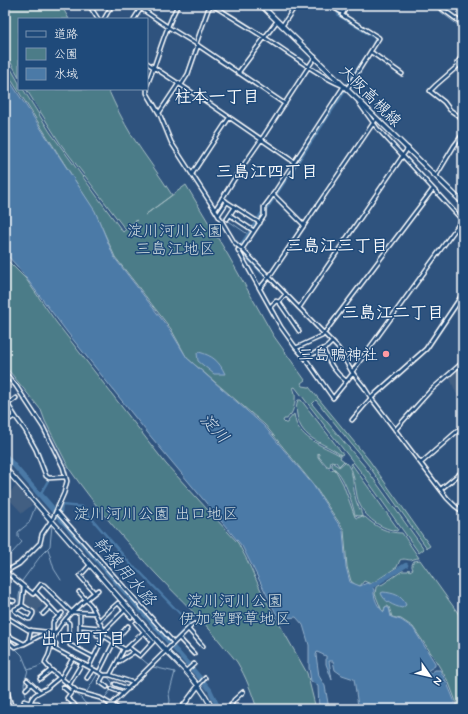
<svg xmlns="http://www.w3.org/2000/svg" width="468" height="714" font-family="Mynerve,'Klee One',sans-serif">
<rect width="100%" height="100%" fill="#2f537e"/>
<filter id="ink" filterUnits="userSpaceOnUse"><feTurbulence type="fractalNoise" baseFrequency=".025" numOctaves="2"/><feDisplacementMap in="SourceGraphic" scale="8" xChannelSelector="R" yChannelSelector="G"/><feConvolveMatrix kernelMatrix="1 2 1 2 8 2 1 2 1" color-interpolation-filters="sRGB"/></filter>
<g filter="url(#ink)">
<path fill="#425e82" d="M463,365V402L456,393L449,376Z
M16,486L32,505L22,513L6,496Z
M24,589L33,596L36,593L45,603L38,610L40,612L38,614L23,604Z"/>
<path fill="#4c7c88" stroke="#a6bec4" d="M5,5H61L69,19H19V77L5,52Z
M5,58L19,83V89H23L50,132L123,232L137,220L125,229L60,143L26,89H108C115,105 123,121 132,136C145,156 159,174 172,195L145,215L186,185L228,255L273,335L305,380L301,383L303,386L309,387L369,460L430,546L427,548L369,466L316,400L312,404L365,467L424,549L419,553L365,477L339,444L295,387L293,388C297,393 295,408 291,414C290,415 288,417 287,419H284L283,421L285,423H287L288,421L294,414C295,417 295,420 296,423C305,442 325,446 341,456L340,458L344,461L339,466L336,462L331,461L330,467L327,466L319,457V454L318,453V457L324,465L331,470L334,469L336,471L343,484L355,517L357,518L363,516V518L365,517C376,527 387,533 402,533L419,558C416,558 414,559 411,560C407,560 404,558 400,560L397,567L371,584L364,581L360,586H357L351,581L347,567L344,530L313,484L265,425L187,358L171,329L115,257L95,212L12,81L5,67Z
M5,258L26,279L56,322L166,464L238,543L247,560L264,597L307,673L316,709H257C252,693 246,677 237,662C233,657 229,652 225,648C205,622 180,599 157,575C126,542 96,507 70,470L45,421L41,410L5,366Z
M298,400H301L343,454L341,455C324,442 301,440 297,415C296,410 296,404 298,400Z
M345,462C355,471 352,485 355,496C356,502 358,506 361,511V513L362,515L359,516L355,515C352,502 344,473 332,467V464L333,463L339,467Z
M351,463L398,529L397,531C378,528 361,515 357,496C355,485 354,475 350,465Z
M420,560L463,620V709H456L457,704L449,683L433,656L413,627L401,619L392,617L389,607L387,606L385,607L384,611H382L375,594L376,587L383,584L402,571H408L409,569L410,571L413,569C411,566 412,564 414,561Z"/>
<path fill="#4b7aa7" stroke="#93afca" d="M5,70L11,83L95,211L114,257L170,330L187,358L264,426L313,485L343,531L346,567L350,582L360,586L367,583L371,585L374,590C373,597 378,608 384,612L385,607L389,608L391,617L401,620L413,628L435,663V666L427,671L431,673L435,670H440L447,683L456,705L455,709H360L358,706L354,679L342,675L335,670L333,661H329L332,680L326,664V656L317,652L316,655L319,676L325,686L329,709H319L318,686L311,681L309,668V645L303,625L296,617L279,619L242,546L142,426L67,332L17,266L5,253Z
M199,352C213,356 219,361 225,374H214L198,361L197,353Z
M383,592C393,593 402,595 406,605L402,608C394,606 384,602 381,593Z"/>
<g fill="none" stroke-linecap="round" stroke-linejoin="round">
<path stroke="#93afca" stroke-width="1" d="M432,5L463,29
M178,35L196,46
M193,56L186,74L179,86L211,106
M457,64L456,63L463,50
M459,66L463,70
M215,109L229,121L228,122L195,173V175L215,207
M220,215L249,235
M5,464L39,503
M53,515V512
M48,549L54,569L61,580
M5,559L12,553L22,542L18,537V532L29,523L35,507
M5,614L7,612L19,605V596L22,581L42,554L50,546L52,525
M5,639L8,643
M171,643V642
M15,648L22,655L28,670L24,684L26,696L22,701
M137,655L149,665
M153,667L175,672L169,694L170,701L168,709
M28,670L37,667L43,664L82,699L84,702L93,709
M104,676L109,678L114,685L104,699
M86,693L98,673L101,675
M102,701L115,709"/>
<path stroke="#4b7aa7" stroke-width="2.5" d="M5,397L26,430L38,450L49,479L41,493L55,509L53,512
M61,512L62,505L82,507L133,567L137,569L189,623V625L175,639"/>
<path stroke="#4b7aa7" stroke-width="4.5" d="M344,5L339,14L340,15L377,38V39L374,44
M267,277L241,250V246L363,62
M5,455L56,514L202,680L210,690L219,709
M367,589L406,565"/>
<defs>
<path id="street" d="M89,5L98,19
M136,5L168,27L196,44L285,104
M212,5C238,21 263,36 288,53C305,64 324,79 344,86L270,199L264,207V216L242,249L338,348L352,372L364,387L371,398L447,498L455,506L463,512
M329,5L343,13L342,15L378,37L379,38L347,89
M437,5L463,24
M337,9L341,5
M343,13L348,5
M104,19L112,5
M134,19L143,5
M282,26L296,5
M196,44L208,10L211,5
M371,52L402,74
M463,55L457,63L459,65L436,85L430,91L444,102L450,110L463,119
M147,63L210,104L294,162
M238,73L277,21
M147,85C158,59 164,30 178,5
M181,85L188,74L198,45
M147,89V93L160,115L171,142L215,210L234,242L237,245L242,249
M359,103L377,128L463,221
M159,113L179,83
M192,174L229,118
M436,176L454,146L463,134
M273,194L304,225
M222,198L227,202L260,223
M215,210L238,173L261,140L315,57
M219,214L227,202
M230,215L254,231
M227,219L235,207
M238,250L281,327L296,348L305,358L333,398L353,373
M260,288L269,277L376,119
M279,302L286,294
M270,307L276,301L279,302L299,331
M299,308L408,148
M296,348L322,336L433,189
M323,349C330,363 333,371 346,381
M305,358L327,347L332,342
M352,372L462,220
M5,373L16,386L43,427L63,467L67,481L64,493L53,518L42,534L40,543L19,564L5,572
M5,400L15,416L25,430L36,450L46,476L49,478L66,477
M8,404L16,398
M352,420L363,407L371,398
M5,422L15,416
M395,430L430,391L463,362
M421,463L463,426
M441,489L463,471
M56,511L174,643
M90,565L80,576L94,592
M5,571L33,594L41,584L44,585L71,612L95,613
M98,590C80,604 62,618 53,639C51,644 51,649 49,654C48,658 46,659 45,663L51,670L78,692L100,698L119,709
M35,591L59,616
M79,592L91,605L104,631V636L89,667
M5,599L14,601
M22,605L20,607L15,609V611L28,619H30L33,614V612L22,605L24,587
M43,614L50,607
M5,616L28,630L56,633
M65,620L69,623V632
M99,621L109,611L118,603L131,617
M80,626L102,628
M188,629L203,646
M104,631L125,610
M53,632V622L62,613
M80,633V613
M5,634L24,644L43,634L45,632
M97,635L104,636L124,649H126L144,632
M179,638L194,654
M52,641L56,644L54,648L55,649L104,675H110L134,683
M28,642L31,630
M70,645L93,657
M128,647L140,656L153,642L136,623
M5,649L8,644L10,643L15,647L23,644
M118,660L120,661L134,652
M186,671L194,664
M99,672L114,642L128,626
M104,675L100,682L107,687
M110,675L124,649
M61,678L73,658
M87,678L93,669
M40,679L51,670
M27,680L39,691
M5,683L12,709
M115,684L128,689
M69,685L82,663
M198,686L205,678
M63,687L70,693
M26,689L31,684
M74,689L67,698L74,704L77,709
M112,689L123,693
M24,701L30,703H38
M30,703C33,693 39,693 47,688C51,684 55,681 60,677
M69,709L74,704
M107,709L191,626L194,624
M229,709L234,700L243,692"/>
<path id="secondary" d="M371,398L426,349L463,294
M181,709L198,686"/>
<path id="primary" d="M261,5L463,203
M5,468L166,651C182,667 204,688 212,709"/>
</defs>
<use href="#street" stroke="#fff" stroke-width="5.5"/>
<use href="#secondary" stroke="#fff" stroke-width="6"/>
<use href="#primary" stroke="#fff" stroke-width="6"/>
<use href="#street" stroke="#1f4a7a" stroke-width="2.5"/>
<use href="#secondary" stroke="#1f4a7a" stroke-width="3"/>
<use href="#primary" stroke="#1f4a7a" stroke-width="3.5"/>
</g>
</g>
<circle fill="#ff9aa2" stroke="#1f4a7a" stroke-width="1.5" cx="386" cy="354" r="4"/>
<g text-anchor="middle" stroke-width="3" stroke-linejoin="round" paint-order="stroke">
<g font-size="16" fill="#fff" stroke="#1f4a7a">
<text transform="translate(371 95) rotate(45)" y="6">大阪高槻線</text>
</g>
<g font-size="16" fill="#d2dee1" stroke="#1f4a7a">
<text x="175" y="236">淀川河川公園<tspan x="175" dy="18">三島江地区</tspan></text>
<text x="156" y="519">淀川河川公園 出口地区</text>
<text x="235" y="606">淀川河川公園<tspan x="235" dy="18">伊加賀野草地区</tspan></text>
</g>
<g font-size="16" fill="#fff" stroke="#1f4a7a" text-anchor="end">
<text x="378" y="360">三島鴨神社</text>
</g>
<g font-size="17" font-weight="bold" fill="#fff" stroke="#1f4a7a">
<text x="217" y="102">柱本一丁目</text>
<text x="267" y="177">三島江四丁目</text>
<text x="337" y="251">三島江三丁目</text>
<text x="393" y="318">三島江二丁目</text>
<text x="83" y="644">出口四丁目</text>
</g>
<g font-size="17" font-style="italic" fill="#d2dee9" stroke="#1f4a7a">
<text transform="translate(215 428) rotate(47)" y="6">淀川</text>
<text transform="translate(125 571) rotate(49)" y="6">幹線用水路</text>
</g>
</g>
<rect width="468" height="714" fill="none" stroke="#1f4a7a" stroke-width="20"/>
<rect x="10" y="10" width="448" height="694" fill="none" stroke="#fff" stroke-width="1.5" filter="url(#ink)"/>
<rect x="18" y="18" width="130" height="72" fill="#1f4a7a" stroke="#7992af"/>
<rect x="26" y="31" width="20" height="6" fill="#1f4a7a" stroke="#7992af"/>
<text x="54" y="38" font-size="12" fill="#ffffff">道路</text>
<rect x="26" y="48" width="20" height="12" fill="#4c7c88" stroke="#7992af"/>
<text x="54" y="58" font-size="12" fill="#ffffff">公園</text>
<rect x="26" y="68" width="20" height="12" fill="#4b7aa7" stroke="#7992af"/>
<text x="54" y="78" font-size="12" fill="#ffffff">水域</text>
<g transform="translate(430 676) rotate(124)" stroke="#1f4a7a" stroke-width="3" paint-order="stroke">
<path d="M0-3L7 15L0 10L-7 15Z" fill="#ffffff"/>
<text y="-6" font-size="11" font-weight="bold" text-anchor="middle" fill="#ffffff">N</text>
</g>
</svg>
